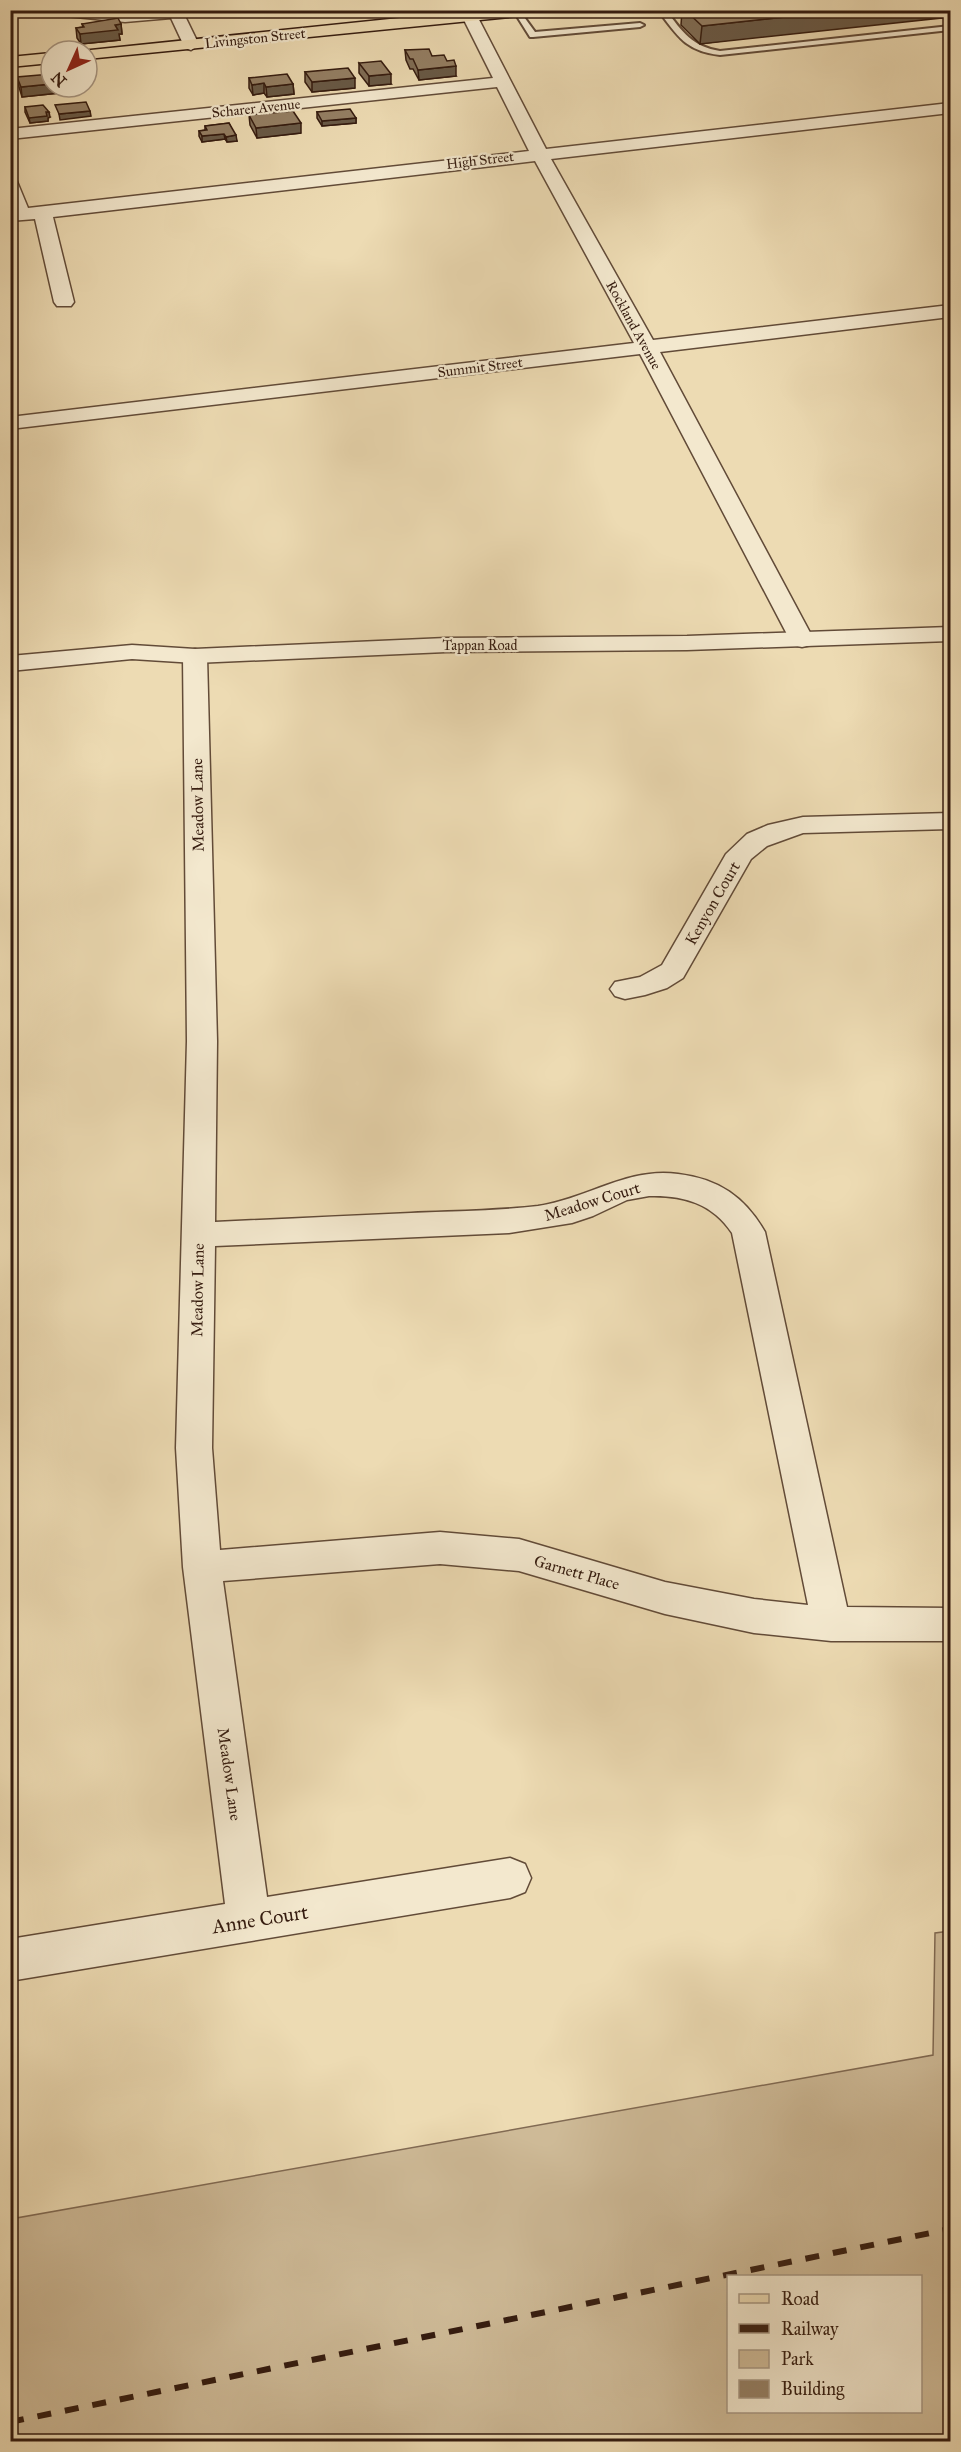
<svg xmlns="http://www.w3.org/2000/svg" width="961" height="2452" font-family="'IM FELL Great Primer',serif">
<rect width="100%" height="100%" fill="#eddbb3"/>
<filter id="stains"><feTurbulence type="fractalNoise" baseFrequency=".00333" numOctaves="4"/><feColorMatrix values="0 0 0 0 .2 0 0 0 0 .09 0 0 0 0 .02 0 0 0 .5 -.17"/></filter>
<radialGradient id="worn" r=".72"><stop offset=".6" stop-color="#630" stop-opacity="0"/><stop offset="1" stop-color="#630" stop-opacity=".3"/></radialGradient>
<path fill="#ceba97" stroke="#816a53" stroke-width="1.5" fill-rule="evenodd" d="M950,1931V2441H11V2219L933,2055L935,1933ZM728,2276H920V2412H728Z"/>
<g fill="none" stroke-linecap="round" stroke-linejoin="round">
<defs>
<path id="service" d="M513,10H519L535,32L640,23L644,25L640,27L533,37H530Z
M658,10H666C682,32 693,47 720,51L950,26V30L720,55C686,51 678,37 658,10Z"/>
<path id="minor" d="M10,10H26L24,13L10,16Z
M49,10L125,12L182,10L199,45L191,50L185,48L171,18L125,22L56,15Z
M459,10H474L546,149L950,103V113L551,159L653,340L950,305V317L660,352L814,640L811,645L802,647L793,645L790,640L640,354L10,429V417L634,343L535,161L53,217L74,302L71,306H57L54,302L35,219L10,221V178L16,179L28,208L529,151L497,87L10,139V129L493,78Z
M195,649L204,651L207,656L217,1041L215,1222C280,1219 345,1216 411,1213C453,1211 496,1211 538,1206C587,1199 627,1167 678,1174C719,1179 745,1197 765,1232L847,1607L950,1608V1641H831L754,1633L665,1614L519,1571L440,1564L223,1581L267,1897L510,1858L525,1864L531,1878L525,1892L510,1898L10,1981V1939L225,1904L183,1567L176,1448L187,1041L183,656L186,651ZM649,1196C683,1195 712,1203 732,1233L808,1605L754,1599L665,1582L519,1539L440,1532L220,1550L212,1448L215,1246L509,1233L572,1223L593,1216L627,1200Z
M950,813V829L803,833L767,846L751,859L683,978L667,988L645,995L625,999L615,996L610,989L615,982L640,977L662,965L726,854L747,834L768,825L803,817Z"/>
<path id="tertiary" d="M950,627V641L687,650L446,652L195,663L132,659L10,671V656L132,645L195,649L446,638L687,636Z"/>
<path id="primary" d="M477,10H536L529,15L87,59V51H81Z
M51,53V63L10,67V57Z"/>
</defs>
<use href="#service" stroke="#624b38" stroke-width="4"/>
<use href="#minor" stroke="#624b38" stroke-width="3"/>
<use href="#tertiary" stroke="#624b38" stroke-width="3"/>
<use href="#primary" stroke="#341b0f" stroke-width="3"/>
<use href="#service" fill="#f3e8ce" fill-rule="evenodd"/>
<use href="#minor" fill="#f3e8ce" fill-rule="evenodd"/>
<use href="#tertiary" fill="#f3e8ce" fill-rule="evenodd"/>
<use href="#primary" fill="#eddbb3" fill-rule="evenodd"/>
<path stroke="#341b0f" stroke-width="6" stroke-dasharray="14 14" stroke-linecap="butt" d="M10,2422L950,2229"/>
</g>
<path fill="#7f6d56" stroke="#341b0f" stroke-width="1.5" d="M682,10H951L700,44L681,25Z
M82,24H121L122,34H119L120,40L81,44L77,38L76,28L83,27Z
M405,50L432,56L456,76L419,80L413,69H410L406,60Z
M359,63L391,84L369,86L359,73Z
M305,72L355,88L312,92L305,82Z
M17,77L51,87H58L59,93L22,97L19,87Z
M249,78L293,84L294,94L267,97L264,93L253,95L249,88Z
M25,107L50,117L48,118V121L30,123L25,112Z
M317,112L356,118V123L322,126L317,118Z
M249,115L301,133L257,138L250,125Z
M229,123L237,141L227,142L225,139L202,142L199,136V131L205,130V126Z"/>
<path fill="#685946" stroke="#341b0f" stroke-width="1.5" d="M850,10H951V17L700,44L702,26Z
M121,24L122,34H119L120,40L81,44L80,34L115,25Z
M456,66V76L419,80L418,70Z
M391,74V84L369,86V76Z
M355,78V88L312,92V82Z
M264,83V93L253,95L252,85Z
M51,84V87H58L59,93L22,97L21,87Z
M293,84L294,94L267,97L266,87Z
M90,111L91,116L60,120L59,114Z
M46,112H49L50,117L48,118V121L30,123L29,118Z
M356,118V123L322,126V121Z
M301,123V133L257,138L256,128Z
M224,134L225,139L202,142V136Z
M236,135L237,141L227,142L226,137Z"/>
<path fill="#947f64" stroke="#341b0f" stroke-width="1.5" d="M685,10H850L702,26Z
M118,18L121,24L115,25L118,30L80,34L76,28L84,27L82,24Z
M429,49L432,56L444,55L447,61L454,60L456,66L418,70L413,59H410L405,50Z
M381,61L391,74L369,76L359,63Z
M348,68L355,78L312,82L305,72Z
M51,74V84L21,87L17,77Z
M287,74L293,84L266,87L264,83L252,85L249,78Z
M86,102L90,111L59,114L55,105Z
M43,105L49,112H46L47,116L29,118L25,107Z
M350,109L356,118L322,121L317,112Z
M293,111L301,123L256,128L249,115Z
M229,123L236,135L226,137L224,134L202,136L199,131L207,130L205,126Z"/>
<g text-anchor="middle" stroke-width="4.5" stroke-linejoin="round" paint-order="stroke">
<g font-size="14" fill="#341b0f" stroke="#f3e8ce">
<text transform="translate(255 38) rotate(-6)" y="5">Livingston Street</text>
<text transform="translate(256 108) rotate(-6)" y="5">Scharer Avenue</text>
<text transform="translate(480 160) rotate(-7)" y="5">High Street</text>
<text transform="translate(634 325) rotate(61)" y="5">Rockland Avenue</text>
<text transform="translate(480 367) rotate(-7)" y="5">Summit Street</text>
<text x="480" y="650">Tappan Road</text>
</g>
<g font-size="16" fill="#341b0f" stroke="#f3e8ce">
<text transform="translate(197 805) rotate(-91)" y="6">Meadow Lane</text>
<text transform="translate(712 903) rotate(-60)" y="6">Kenyon Court</text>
<text transform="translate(592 1201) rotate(-17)" y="6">Meadow Court</text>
<text transform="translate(197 1290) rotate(-89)" y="6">Meadow Lane</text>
<text transform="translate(577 1572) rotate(16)" y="6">Garnett Place</text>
<text transform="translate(230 1774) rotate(82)" y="6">Meadow Lane</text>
</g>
<g font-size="20" fill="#341b0f" stroke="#f3e8ce">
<text transform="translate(260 1919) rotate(-9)" y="7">Anne Court</text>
</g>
</g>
<rect width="961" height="2452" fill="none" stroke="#eddbb3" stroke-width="36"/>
<rect x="12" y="12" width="937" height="2428" fill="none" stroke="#341b0f" stroke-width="3"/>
<rect x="18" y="18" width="925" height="2416" fill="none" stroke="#341b0f" stroke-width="1.5"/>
<rect x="727" y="2275" width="195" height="138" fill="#f3e8ce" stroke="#a79682" stroke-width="1.5"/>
<rect x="739" y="2294" width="30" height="9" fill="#eddbb3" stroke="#a79682" stroke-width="1.5"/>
<text x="781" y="2305" font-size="18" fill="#341b0f">Road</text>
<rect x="739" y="2324" width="30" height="9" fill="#341b0f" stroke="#a79682" stroke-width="1.5"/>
<text x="781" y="2335" font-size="18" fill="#341b0f">Railway</text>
<rect x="739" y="2350" width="30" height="18" fill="#ceba97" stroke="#a79682" stroke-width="1.5"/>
<text x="781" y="2365" font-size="18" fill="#341b0f">Park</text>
<rect x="739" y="2380" width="30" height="18" fill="#947f64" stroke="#a79682" stroke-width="1.5"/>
<text x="781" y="2395" font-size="18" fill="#341b0f">Building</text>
<g transform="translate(69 69) rotate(225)"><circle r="28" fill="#f3e8ce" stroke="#a79682" stroke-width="1.5"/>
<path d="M0-4.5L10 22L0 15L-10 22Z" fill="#8f2418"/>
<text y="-9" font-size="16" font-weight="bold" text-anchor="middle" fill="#341b0f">N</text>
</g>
<rect width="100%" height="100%" filter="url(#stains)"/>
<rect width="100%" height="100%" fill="url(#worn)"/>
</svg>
